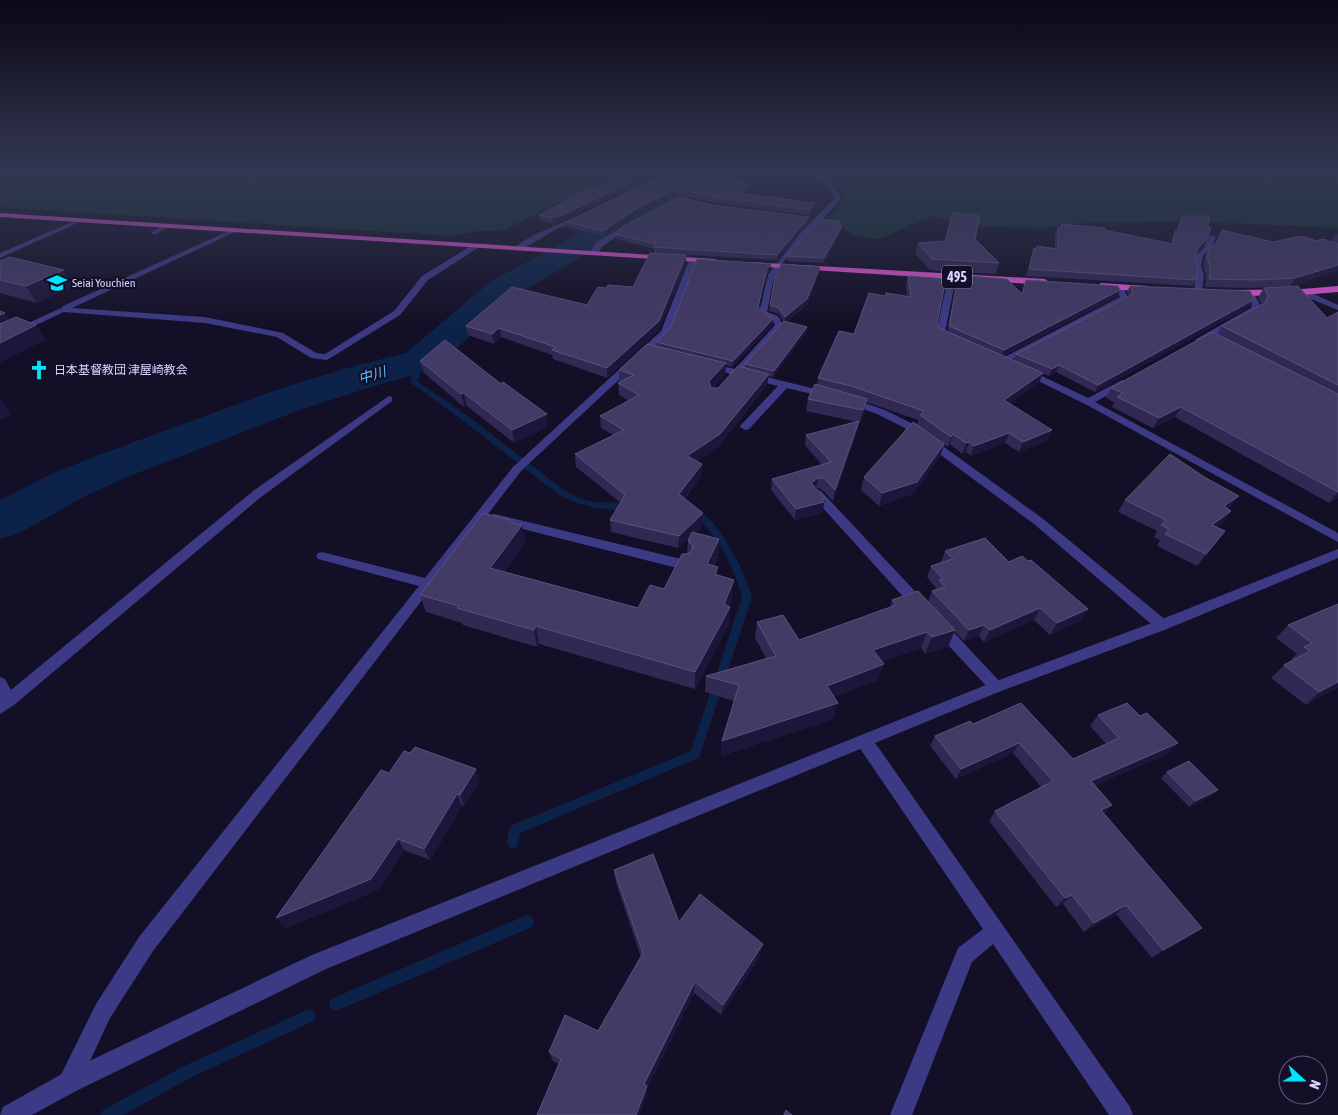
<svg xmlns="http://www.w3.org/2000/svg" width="1338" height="1115" font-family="'Asap Condensed','Noto Sans JP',sans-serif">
<rect width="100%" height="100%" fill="#130f26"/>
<path fill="#12302f" d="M0,171H701L693,175L663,171L606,185L550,207L504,230L478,231L451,236L0,207Z
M816,171H1338V228L1178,221L1085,223L1043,228L982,226L930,216L880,239L852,235L841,226L821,223L838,209L844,199L838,189Z"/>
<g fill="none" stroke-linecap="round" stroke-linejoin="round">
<path fill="#0c2248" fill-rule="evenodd" d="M420,359L422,360L424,363L417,381L472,419L565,491L581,499L595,502L629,503L632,504L633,506L632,508C608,513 580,506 559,495L466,423L411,383L410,382L418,363L417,361Z
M694,508C719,518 745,572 752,597L699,758L520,833L517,847L513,849L509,847L507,843L510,826L691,751L742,597C734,566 717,533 691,513L690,511Z
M527,915L532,917L534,922L532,927L336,1011L331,1009L329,1004L331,999Z
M309,1009L314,1011L316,1016L314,1021L194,1076L123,1115H100L103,1110L184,1066Z"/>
<path fill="#0c2248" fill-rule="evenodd" d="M694,171H725L721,176L514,296L434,369L371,387L300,410L130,476L85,496L18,534L0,539V500L51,474L96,456L270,392L343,369L406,353L490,282Z"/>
<path fill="#3d3a85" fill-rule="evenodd" d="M164,225L169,226L156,234H152V232Z
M61,308L68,310L0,342V336Z"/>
<path fill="#3d3a85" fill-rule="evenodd" d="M807,171H813L834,187L841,198C821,225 792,244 776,274C771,285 770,300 767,312L778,316L783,325L743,371L831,393L833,395L828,398L787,388L749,429L745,430L740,427L741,425L778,386L739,376L735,380H729L727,378L730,374L704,366L709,363L735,369L775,325L772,320L759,313L768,275L801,232L835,198L830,189Z
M579,215L584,216L568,225L558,228L521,250L514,248C533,232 558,226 579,215Z
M79,219L84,220L0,258V253Z
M628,224L633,225L603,246L596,255H590L589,253L597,242Z
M235,228L238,230L237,231L72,308L205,317L283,333L316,353L325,354L394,311L422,276L474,244L481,246L428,280L400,315L327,360L311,358L277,337L205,323L64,312L60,310L63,306Z
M1209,235L1216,237L1211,249L1203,256L1201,265L1204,276L1202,292L1198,294L1194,292L1196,276L1193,265L1196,255L1204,248Z
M1303,236L1338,247V251L1303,240Z
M690,258L697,260L668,334L521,471L153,951L110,1018L76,1091L68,1094L60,1091L57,1083L96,1004L139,937L419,586L318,559L316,556L318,553L322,552L425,578L513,467L661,331Z
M945,274L952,276L954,287L945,333L954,337V341L951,342L936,334L946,287Z
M1116,285H1122L1128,298L1127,300L1005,363L1002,364L997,361L1120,297L1115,287Z
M1299,290H1305L1338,305V310L1299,294Z
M1246,291H1252L1260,304L1258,311L1202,343H1196V339L1251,308L1252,304L1245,293Z
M1027,369L1088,398L1122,380H1128V384L1095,402L1338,533V542L1085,404L1024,374V370Z
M389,396L392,397V401L261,497L14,705L0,714V677L5,679L11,690L253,491Z
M850,398L885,410L911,423L1042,518L1167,621L1169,625L1167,629L1162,630L1157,629L1034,524L903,427L877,414L847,403V399Z
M817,490L821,491L926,603L928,607L926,611H916L813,497L811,494Z
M495,514L685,560L689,562L691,565L689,568L685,570L491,521L489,518L491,515Z
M940,622L945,623L1001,683L1003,687L1001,691L996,693L991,691L935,631L933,627L935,623Z
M865,735L871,737L1130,1107L1133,1115H1109L993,944L972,962L912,1115H890L958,948L983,929L859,747L857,742L859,737Z"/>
<path fill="#3d3a85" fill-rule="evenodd" d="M1338,549V558L1167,629L1001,691L326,969L76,1091L32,1115H0L3,1107L60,1075L312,955L991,683L1157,621Z"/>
<path fill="#e055d1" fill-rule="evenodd" d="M0,213L715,259L719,261L715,263L0,217Z
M749,262L1045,279L1049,282L1045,285L752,266H749Z
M1101,283L1147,286L1151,289L1147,292L1098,288L1097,286Z
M1338,286V292L1302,295L1233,296L1229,293L1233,290L1302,289Z"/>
</g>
<path fill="#312854" d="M670,171L752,183V188L744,193L815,203L814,208L809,215L713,202L676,194L641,211L604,236L567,227V222Z
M633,185L563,220L553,224L539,220V215Z
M713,205L808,222L777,260L654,253V249L616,239L615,234Z
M1182,216L1206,240L1202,247L1196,253L1195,258L1196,280L1193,286L1026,276L1034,248L1055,249V233L1058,227H1060L1062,224L1104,230L1171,243L1172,238L1175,231L1176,232L1179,222Z
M1222,230L1273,242H1331L1335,235L1338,234V271L1290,286L1249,288L1205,287L1206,276L1203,265L1205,257L1209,249L1215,244Z
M841,232L823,263L787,261V256Z
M975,239L999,263L996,274L930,270L915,254L918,243Z
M686,255V264L659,330L607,378L553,359L552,355L501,337L494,344L468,335L466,326L587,305L606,288L633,287Z
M0,261L74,286L37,303L0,293Z
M771,264L770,269L766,275L758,307L773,319V325L732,367L726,365L725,375L713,388H718L745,368V364L783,322L779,314L769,311L770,305L820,267L819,272L807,305L786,322L807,327L806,333L773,377L768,376L767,385L719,446L697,461L702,464L701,476L685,499L702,526L695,533L719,539L718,557L714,566L718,567L717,575L732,597L729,606V624L695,689L539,644L537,647L463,625L462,623L426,612L420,595L510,522L522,525L525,543L504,572L638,608L664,589L687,554L688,541L689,538L678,548L611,532L610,520L621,503L576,467L575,454L613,435L601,428L600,416L629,401L619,395L618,383L620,382H619V370L656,346V342Z
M956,275L1022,294L1026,280L1118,296L1003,356L1014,360L1016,354L1129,296L1127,292L1130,286L1253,300L1249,307L1095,392L1056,372L1049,376L1043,374L1039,383L1010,403L1048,440L1019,452L1005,443L971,456L966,452L962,454L950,444L948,447L944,445L940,457L913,494L879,506L861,490L864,477L917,425L918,420L866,402L864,411L860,422H859L857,432L833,501L821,489L816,488L825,499L822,513L795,520L771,490L772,479L822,465L805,445L806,435L857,422L806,411L808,399L817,385L818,378L885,296H907L906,285L908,276L939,328L947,332L956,287L955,281Z
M1264,288L1327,318L1338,312V498L1329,503L1175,417L1153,428L1112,407L1114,402L1106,398L1111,388L1217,335L1222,326L1262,305L1258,297Z
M420,361L501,384L548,427L514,443L467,406L464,407L424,373Z
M1125,500L1230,508L1228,509L1222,523L1216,527L1225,531L1216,543L1197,566L1157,546L1160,540L1154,537L1157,531L1118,512Z
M945,551L1009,562L1081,620L1050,635L1034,620L984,642L979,636L964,641L954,631L948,647L925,654L921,648L882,661L878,680L834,697L833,719L721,756L722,741L734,701L705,692L706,676L766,658L755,638L757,622L799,640L890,607L892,600L928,602L932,591L935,590L936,588L927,577L931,566L941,562Z
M1338,604V687L1306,705L1271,678L1284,665L1293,660L1291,659L1297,654L1276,638L1288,625Z
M1098,715L1140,716L1178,743L1168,754L1095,785L1112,805L1104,814L1190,936L1152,958L1116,914L1084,932L1063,904L1056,907L989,821L995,811L1041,787L1013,753L956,779L930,746L935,736L973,724L1073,759L1106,744L1090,726Z
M1167,772L1212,796L1189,807L1161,778Z
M389,773L480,781L464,806H462L430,860L404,850L378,890L286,928Z
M614,870L679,922L760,956L721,1015L694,993L647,1088V1094L559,1064L553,1061L549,1052L598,1031L641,957L616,883Z"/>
<path fill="#1d163a" d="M633,180V185L563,220L553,224L552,218Z
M752,183V188L739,198V193Z
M676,189V194L641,211L604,236L603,231L641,206Z
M815,203L814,208L809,215L810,210Z
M809,217L808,222L777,260V255Z
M842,226L841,232L823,263L824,258Z
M1206,240L1202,247L1194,254L1198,248Z
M686,255V264L659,330L607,378V368Z
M771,264L770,269L766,275L757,313L758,307L767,269Z
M1338,265V271L1290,286L1295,278Z
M820,267L819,272L807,305L784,323L785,317Z
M64,270L74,286L37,303L26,286Z
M1120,290L1118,296L1002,356L1004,350Z
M1253,300L1249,307L1095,392L1098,385Z
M5,313L15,327L0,334V315Z
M773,319V325L732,367L733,361Z
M36,325L46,340L0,363V343Z
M807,327L806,333L773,377L774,371Z
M499,328L501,337L494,344L492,334Z
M726,363L725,375L709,393V381Z
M1059,365L1056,372L1049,376L1052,369Z
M1043,373L1039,383L1001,410L1004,400Z
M769,374L767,385L719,446L687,469V456Z
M464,393L467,406L464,407L461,394Z
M0,399H1L12,414L0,421Z
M867,399L864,411L860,422L863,410Z
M1181,407L1175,417L1153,428L1159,418Z
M547,414L548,427L514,443L512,430Z
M859,421L857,432L833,501L835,490Z
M1052,430L1048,440L1019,452L1023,442Z
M1009,433L1005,443L971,456L974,446Z
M953,434L950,444L948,447L951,437Z
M969,442L966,452L962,454L966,443Z
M944,444L940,457L913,494L879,506L882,493Z
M702,464L701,476L679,506V494Z
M818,478L816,488L811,483Z
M1338,492V498L1329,503Z
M1239,496L1230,508L1215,519L1224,506Z
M825,499L822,513L795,520L796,509Z
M1231,511L1222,523L1203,537L1212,525Z
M703,513L702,526L678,548L679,536Z
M510,520L513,536L522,525L525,543L495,586L490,568L508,522Z
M1225,531L1216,543L1197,566L1206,554Z
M719,539L718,557L706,582L707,564Z
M734,580L732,597L724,619L730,607L729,624L695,689V672Z
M1040,608L1034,620L984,642L990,630Z
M1088,609L1081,620L1050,635L1057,623Z
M984,625L979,636L964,641L969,630Z
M536,626L539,644L537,647L534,630Z
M955,630L948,647L925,654L932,637Z
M927,632L921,648L867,666L873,650Z
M884,664L878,680L823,702L827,686Z
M1338,682V687L1306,705L1319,692Z
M838,703L833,719L721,756L722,741Z
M1019,743L1013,753L956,779L961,769Z
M1178,743L1168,754L1083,791L1091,781Z
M476,769L480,781L464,806L460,795Z
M1218,790L1212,796L1189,807L1195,801Z
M457,794L462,806L430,860L424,849Z
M1112,805L1103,814L1101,810Z
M398,839L404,850L378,890L286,928L276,918Z
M1072,895L1063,904L1056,907L1065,898Z
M1126,905L1116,914L1084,932L1094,923Z
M1202,928L1190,936L1152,958L1163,950Z
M763,944L760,956L721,1015L723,1005Z
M695,982L694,993L647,1088V1094L640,1115H636L644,1084Z"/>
<path fill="#433a66" stroke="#5a527e" d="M670,171H683L752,183L739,193L815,203L810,210L714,197L676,189L641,206L603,231L567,222Z
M618,178L633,180L563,215L552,218L539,215L583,192L605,185Z
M678,197L713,205L809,217L777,255L654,247L655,244L615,234L624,226Z
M953,212L980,216L975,239L999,263L932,259L918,243L945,241Z
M1182,216H1210L1208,227L1211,228L1206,240L1198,248L1195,258L1198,269L1196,280L1029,269L1034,248L1036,249L1037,246L1058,249V227L1061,228L1062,224L1105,228L1104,230L1173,244L1175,231L1178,232Z
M821,219L840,222L838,226H842L824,258L787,256Z
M1222,230L1273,242L1302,236L1316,241L1323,239L1338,244V265L1295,278L1254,280L1209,279L1210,268L1207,257L1209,249L1217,242Z
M650,253L686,255L659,321L607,368L552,350L555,347L499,328L492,334L466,326L512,287L587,305L598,287L606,288L608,285L633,287Z
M10,257L64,270L26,286L0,280V261Z
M697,259L771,264L767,269L758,307L773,319L733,361L656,342L671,327Z
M781,264L820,267L807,299L785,317L779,308L770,305L775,278Z
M956,275L1007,279L1022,294L1026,280L1118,286L1120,290L1004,350L949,326L957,282Z
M908,276L946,279L937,324L939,328L1043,373L1004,400L1052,430L1023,442L1009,433L974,446L969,442L966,443L953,434L951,437L920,415L924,411L851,386L818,378L839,331L854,334L869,293L885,296L886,293L911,297Z
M1130,286L1250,291L1254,298L1253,300L1098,385L1059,365L1052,369L1016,354L1131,295L1133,291Z
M1298,286L1327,318L1338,312V385L1222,326L1265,303L1268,295L1264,288Z
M0,311L5,313L0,315Z
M16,317L36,325L0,343V324Z
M784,321L807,327L774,371L745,364Z
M1212,332L1338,394V492L1181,407L1159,418L1117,397L1123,393L1111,388Z
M445,340L501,384L503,382L547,414L512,430L464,393L461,394L420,361Z
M647,344L726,363L709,381L711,388H718L738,366L769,374L720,434L687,456L702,464L679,494L703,513L679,536L610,520L625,495L575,454L624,430L600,416L639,395L618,383L634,375L619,370Z
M815,384L867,399L863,410L808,399Z
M859,421L835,490L824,478H818L811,483L825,499L822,500L824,502L796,509L772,479L831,462L806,435Z
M913,422L944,444L917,482L882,493L864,477Z
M1170,454L1206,478L1239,496L1224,506L1231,511L1212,525L1225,531L1206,554L1165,534L1169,529L1161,525L1166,520L1125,500Z
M483,513L510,520L508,522L522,525L490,568L638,608L650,585L664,589L682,554H686L691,552L693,546L688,541L692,532L719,539L707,564L718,567L714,574L734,580L724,604L730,607L695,672L536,626L534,630L457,608L459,606L420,595Z
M985,538L1009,562L1022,556L1028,561L1031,560L1088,609L1057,623L1040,608L990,630L984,625L969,630L932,591L945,587L939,580L943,579L931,566L953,559L945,551Z
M918,591L955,630L932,637L927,632L873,650L884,664L827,686L838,703L722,741L739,685L706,676L776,656L757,622L783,615L799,640L896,605L892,600Z
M1338,604V682L1319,692L1284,665L1310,651L1304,647L1312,643L1288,625Z
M1021,703L1073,759L1119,738L1098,715L1127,703L1140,716L1147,713L1178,743L1091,781L1112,805L1101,810L1202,928L1163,950L1126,905L1094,923L1072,895L1065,898L995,811L1053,781L1019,743L961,769L935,736L970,721L973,724Z
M415,747L476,769L460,795L457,794L424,849L398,839L371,879L276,918L381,770L389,773L404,751L410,753Z
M1189,761L1218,790L1195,801L1167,772Z
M653,854L679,922L700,894L763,944L723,1005L695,982L644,1084L647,1086L636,1115H537L561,1059L549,1052L565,1015L598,1031L643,953L614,870Z
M786,1110L792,1115H784Z"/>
<linearGradient id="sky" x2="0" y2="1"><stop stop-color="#0a0815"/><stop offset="0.52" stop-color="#333752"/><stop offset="1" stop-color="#333752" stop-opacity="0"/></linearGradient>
<rect width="1338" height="327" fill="url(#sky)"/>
<defs>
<symbol id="school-bare" viewBox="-9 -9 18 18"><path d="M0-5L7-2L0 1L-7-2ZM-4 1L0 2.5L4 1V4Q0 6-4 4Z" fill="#00e5ff" stroke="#130f26" stroke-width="2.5" paint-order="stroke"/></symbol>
<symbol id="church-bare" viewBox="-9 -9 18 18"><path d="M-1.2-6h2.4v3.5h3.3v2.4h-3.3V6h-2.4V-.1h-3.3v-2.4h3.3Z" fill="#00e5ff" stroke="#130f26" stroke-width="2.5" paint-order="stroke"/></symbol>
</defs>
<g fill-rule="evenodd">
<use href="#school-bare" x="43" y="269" width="28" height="28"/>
<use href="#church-bare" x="25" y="356" width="28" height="28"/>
</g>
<g text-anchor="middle" stroke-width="4.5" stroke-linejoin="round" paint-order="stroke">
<g font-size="12" fill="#d9d4ff" stroke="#130f26" text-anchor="start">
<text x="72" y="287">Seiai Youchien</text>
<text x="54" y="374">日本基督教団 津屋崎教会</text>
</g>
<rect fill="#130f26" stroke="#9e99be" stroke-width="1" x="942" y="265.5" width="30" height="23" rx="4"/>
<g font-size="14" font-weight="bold" fill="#d9d4ff">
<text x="957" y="282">495</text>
</g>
<g font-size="14" font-style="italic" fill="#62b6ff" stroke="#130f26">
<text transform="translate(372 375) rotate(-17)" y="5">中川</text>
</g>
</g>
<g transform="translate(1303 1080) rotate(111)"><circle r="24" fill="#130f26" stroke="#625e7d"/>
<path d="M0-4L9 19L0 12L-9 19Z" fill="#00e5ff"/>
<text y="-8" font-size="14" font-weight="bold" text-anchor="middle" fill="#d9d4ff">N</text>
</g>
</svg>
